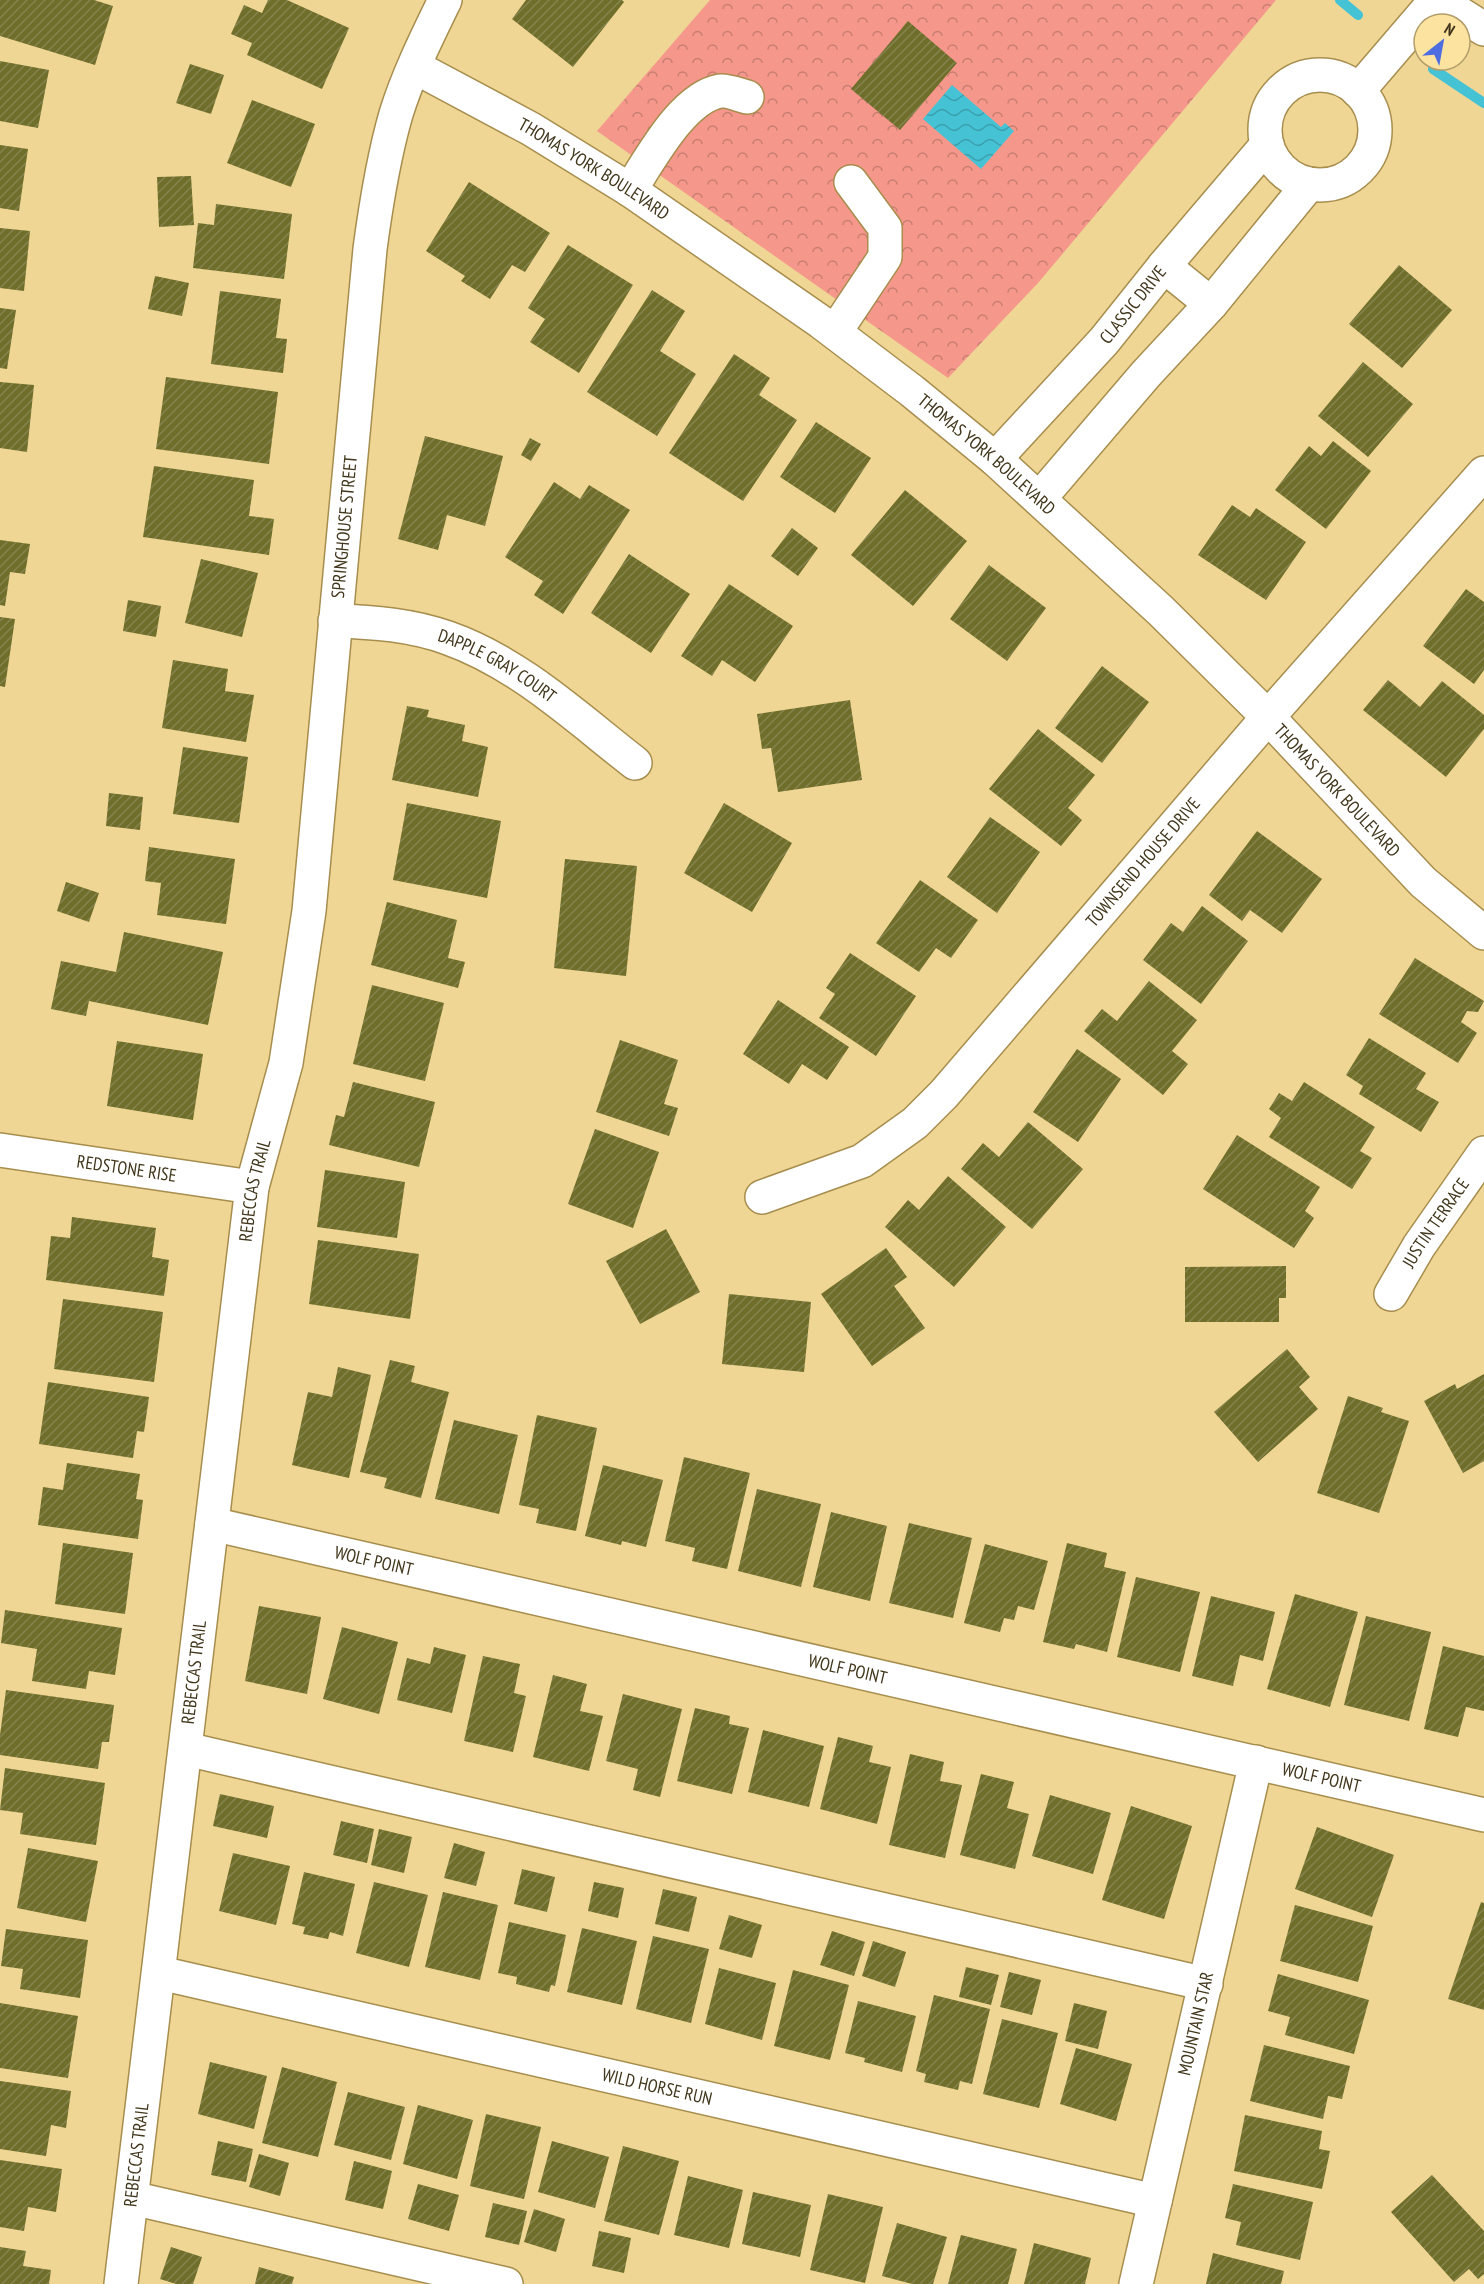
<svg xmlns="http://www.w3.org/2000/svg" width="1484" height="2284" font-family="'PT Sans Narrow',sans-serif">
<defs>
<pattern id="park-crowns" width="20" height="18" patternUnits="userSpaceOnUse" patternTransform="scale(1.5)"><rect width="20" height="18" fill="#f5988b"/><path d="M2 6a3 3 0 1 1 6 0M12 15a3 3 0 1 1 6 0" fill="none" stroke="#c87d71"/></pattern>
<pattern id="water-waves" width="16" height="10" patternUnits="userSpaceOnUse" patternTransform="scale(1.5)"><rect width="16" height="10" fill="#45c3d5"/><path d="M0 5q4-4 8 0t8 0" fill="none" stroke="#3b9fac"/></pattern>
<pattern id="building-hatch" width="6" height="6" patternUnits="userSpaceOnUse" patternTransform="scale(1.5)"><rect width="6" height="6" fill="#6f6e2b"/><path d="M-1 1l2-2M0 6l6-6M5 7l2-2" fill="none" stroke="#85834f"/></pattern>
</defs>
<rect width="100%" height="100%" fill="#f0d694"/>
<path fill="url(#park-crowns)" d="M710,0H1276L1038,283L948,378L597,131Z"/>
<path fill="url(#water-waves)" d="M952,85L1001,127L1005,123L1014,131L981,169L923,119Z"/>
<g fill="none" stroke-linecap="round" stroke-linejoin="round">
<path stroke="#45c3d5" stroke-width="10" d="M1340,0L1358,15
M1433,69L1484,103"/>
</g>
<path fill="url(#building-hatch)" d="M0,0H94L113,6L95,65L0,36Z
M268,0H287L349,28L322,89L247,55L252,43L231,34L244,5L262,13Z
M526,0H622L624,2L573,67L512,19Z
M908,21L957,63L900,130L851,89Z
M0,61L49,70L38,128L0,121Z
M190,64L224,75L211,114L176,103Z
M252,100L315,124L291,187L227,163Z
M0,145L28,149L19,211L0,208Z
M191,176L194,225L159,227L157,177Z
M469,182L550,233L525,272L512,265L490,299L461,281L465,276L426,251Z
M216,204L292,214L284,279L193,268L198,223L214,225Z
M0,228L30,231L24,291L0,288Z
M568,245L633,285L579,373L530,342L545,319L528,308Z
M1399,265L1452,310L1402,368L1349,324Z
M155,276L189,283L182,316L148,309Z
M652,290L685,311L660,351L696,374L657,436L587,392Z
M220,291L281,299L276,338L287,339L283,373L211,364Z
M0,308L16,310L7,369L0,368Z
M734,354L770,378L759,395L797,420L743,501L669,453Z
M1363,362L1413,404L1368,457L1318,416Z
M166,377L278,392L269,464L156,449Z
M0,382L34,385L27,452L0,448Z
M816,422L871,458L835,513L780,477Z
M425,436L503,456L485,526L447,515L438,550L398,539Z
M530,438L541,444L531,461L521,455Z
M1333,441L1371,471L1326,529L1275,490L1309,446L1321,456Z
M154,466L254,480L249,516L274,519L269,555L143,537Z
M554,482L580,499L589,485L630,510L563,614L534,595L543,581L505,557Z
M905,490L967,541L913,606L851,555Z
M1232,505L1250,517L1256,508L1306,542L1266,600L1198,555Z
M792,528L818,548L798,576L771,556Z
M0,540L30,544L25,574L10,572L5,606L0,605Z
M629,554L690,594L651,653L591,613Z
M201,559L258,573L242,637L185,623Z
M989,565L1046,608L1007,661L950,619Z
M729,584L793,626L755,682L722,660L712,676L681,656Z
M1466,589L1484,602V670L1474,684L1423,646Z
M128,600L161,606L156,637L123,631Z
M0,617L15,619L5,687L0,686Z
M173,660L228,669L225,691L254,695L246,742L162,728Z
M1102,666L1149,702L1102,763L1055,728Z
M1388,680L1420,707L1442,681L1484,715V729L1446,777L1363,710Z
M850,700L862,780L778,792L771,748L762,749L757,714Z
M407,706L429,710L427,717L465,725L462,741L488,747L478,797L392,780Z
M1038,729L1095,775L1068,808L1082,820L1061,846L989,789Z
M183,747L248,757L239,823L173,814Z
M109,793L143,797L140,830L106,826Z
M407,803L501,821L487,898L393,880Z
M724,803L792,843L752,912L684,873Z
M990,817L1040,852L997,913L947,877Z
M1257,831L1322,879L1282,933L1250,910L1242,921L1209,895Z
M149,847L235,859L226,924L157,915L161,883L145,881Z
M565,859L637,866L626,976L554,968Z
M920,880L978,920L951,958L936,948L919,972L876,943Z
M66,882L99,893L89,922L57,911Z
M387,902L457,920L448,958L465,962L458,988L371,965Z
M1202,906L1248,941L1201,1004L1143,960L1171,923L1183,932Z
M124,932L223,952L208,1025L89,1001L86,1016L51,1009L61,961L116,972Z
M850,953L916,996L876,1056L819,1018L835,994L826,988Z
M1415,958L1484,1001L1478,1012L1467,1011L1461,1022L1477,1033L1458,1063L1379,1014Z
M1149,981L1197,1020L1172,1051L1188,1064L1163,1095L1084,1031L1102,1009L1117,1021Z
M372,985L444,1003L425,1081L353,1064Z
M778,1000L849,1047L827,1080L802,1064L789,1084L743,1054Z
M1369,1038L1426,1073L1416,1089L1439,1102L1421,1132L1359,1094L1363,1086L1346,1075Z
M620,1040L678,1060L664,1104L678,1108L669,1136L596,1112Z
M117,1041L203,1054L193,1120L107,1106Z
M1077,1049L1121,1079L1078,1142L1033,1112Z
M353,1082L435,1102L419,1167L329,1145L336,1115L344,1117Z
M1304,1082L1375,1127L1360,1151L1372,1158L1352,1189L1269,1137L1281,1118L1269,1109L1279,1093L1292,1101Z
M1028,1122L1083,1169L1032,1229L961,1169L983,1143L999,1157Z
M595,1129L659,1152L633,1228L568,1204Z
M1237,1135L1320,1187L1305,1211L1314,1218L1294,1248L1203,1189Z
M325,1170L405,1182L397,1238L317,1227Z
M948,1176L1006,1227L954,1287L885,1227L908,1200L919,1210Z
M72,1217L156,1228L152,1257L169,1260L164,1296L46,1280L51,1236L70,1238Z
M666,1229L700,1292L640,1324L606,1261Z
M318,1240L419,1254L410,1319L309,1304Z
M886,1248L907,1277L894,1286L925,1328L872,1366L821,1294Z
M1286,1266V1298H1279V1322H1185V1267Z
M729,1294L811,1302L804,1372L722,1364Z
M63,1299L163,1312L154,1382L54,1369Z
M1287,1349L1310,1377L1299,1387L1318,1409L1258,1462L1214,1412Z
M390,1360L415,1366L411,1382L449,1392L421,1498L384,1488L387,1478L360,1472Z
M338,1367L371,1375L349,1478L292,1465L308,1392L332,1397Z
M1484,1374V1461L1463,1473L1424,1401L1455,1384L1457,1389Z
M48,1382L149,1397L144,1432L137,1431L133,1458L39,1444Z
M1348,1396L1383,1408L1381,1412L1409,1421L1379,1513L1317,1493Z
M537,1415L597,1428L576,1531L536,1523L539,1509L519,1505Z
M454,1420L518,1435L499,1514L435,1499Z
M684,1457L750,1473L727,1569L692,1561L695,1548L665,1541Z
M67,1463L140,1474L136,1499L143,1500L138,1539L38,1525L43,1487L63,1490Z
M603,1465L663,1480L646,1547L622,1541L621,1545L585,1536Z
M757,1489L821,1504L801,1587L738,1571Z
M831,1512L887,1526L870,1601L813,1587Z
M909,1523L972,1538L953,1618L889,1603Z
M63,1543L133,1553L125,1614L55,1604Z
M1067,1543L1107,1553L1104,1567L1126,1572L1107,1652L1076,1644L1074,1649L1043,1642Z
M985,1544L1048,1561L1034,1610L1018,1606L1014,1620L1004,1618L1000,1632L964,1623Z
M1136,1577L1200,1592L1180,1672L1117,1657Z
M1295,1594L1358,1612L1330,1707L1267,1689Z
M1211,1596L1275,1612L1263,1661L1240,1655L1233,1686L1192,1676Z
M259,1606L321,1617L307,1694L245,1681Z
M5,1610L122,1628L115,1675L89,1671L86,1689L32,1681L37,1649L1,1643Z
M1366,1616L1431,1632L1409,1721L1344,1705Z
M342,1627L398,1642L379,1714L323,1699Z
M1443,1646L1484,1656V1711L1466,1707L1458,1737L1424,1729Z
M434,1647L466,1655L452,1713L397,1700L407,1658L430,1664Z
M483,1656L520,1664L514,1693L526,1696L513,1752L464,1741Z
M553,1675L587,1684L580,1711L603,1716L589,1771L533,1757Z
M6,1690L114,1705L109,1742H102L98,1769L0,1755V1735Z
M623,1694L682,1709L660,1797L633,1790L638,1769L606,1761Z
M695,1708L730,1716L729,1724L749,1728L732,1794L677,1781Z
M763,1730L824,1746L809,1807L748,1792Z
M838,1737L873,1746L869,1762L891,1767L877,1824L820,1809Z
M910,1754L944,1762L940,1781L962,1785L945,1858L889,1845Z
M5,1768L105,1783L96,1845L20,1834L23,1813L0,1810Z
M981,1774L1014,1782L1007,1808L1029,1814L1015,1869L960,1855Z
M220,1794L274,1806L267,1838L213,1826Z
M1050,1795L1111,1813L1093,1874L1032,1856Z
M1131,1806L1192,1826L1164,1919L1102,1900Z
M341,1821L374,1829L367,1863L333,1855Z
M1317,1827L1394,1855L1372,1917L1295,1889Z
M379,1829L412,1837L404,1873L371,1865Z
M454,1843L485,1852L476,1886L444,1878Z
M28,1848L98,1861L86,1922L17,1908Z
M233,1853L290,1866L276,1925L219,1911Z
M522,1869L555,1877L547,1912L514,1904Z
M304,1872L355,1884L343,1936L330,1932L328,1939L303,1934L305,1927L292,1924Z
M374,1882L428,1895L409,1967L356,1953Z
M594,1882L624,1888L618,1918L588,1911Z
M663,1889L697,1897L689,1932L655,1924Z
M443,1892L498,1905L480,1980L425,1967Z
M1481,1902L1484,1903V2010L1448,1999Z
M1295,1905L1373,1926L1358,1982L1280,1961Z
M729,1915L762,1925L752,1958L719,1949Z
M509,1922L566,1935L555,1986L551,1985L549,1992L516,1984L517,1977L498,1973Z
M582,1928L637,1941L622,2005L567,1992Z
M6,1929L88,1940L80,1998L20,1989L23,1969L1,1966Z
M832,1931L865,1942L854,1976L820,1965Z
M653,1936L709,1949L691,2023L636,2009Z
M873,1941L906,1952L895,1987L862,1976Z
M966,1967L999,1975L991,2005L959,1997Z
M719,1968L776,1983L762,2040L705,2024Z
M793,1970L849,1985L830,2060L774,2046Z
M1009,1972L1041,1980L1032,2015L1000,2007Z
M1278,1974L1369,2000L1354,2054L1285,2035L1290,2017L1268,2011Z
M934,1995L990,2009L972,2084L960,2081L958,2090L924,2082L926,2074L916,2071Z
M858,2001L916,2016L902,2072L864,2062L865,2058L845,2053Z
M0,2003L78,2016L68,2078L0,2068Z
M1074,2003L1107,2011L1098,2049L1065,2041Z
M1002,2019L1058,2033L1039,2108L983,2094Z
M1264,2045L1350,2066L1342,2099L1328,2096L1323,2119L1250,2101Z
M1076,2048L1132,2064L1116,2121L1060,2104Z
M210,2062L267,2076L254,2129L198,2114Z
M282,2067L337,2082L318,2157L262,2143Z
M0,2081L71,2091L66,2128L51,2125L46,2156L0,2149Z
M348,2092L405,2107L391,2160L334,2145Z
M418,2105L473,2120L457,2179L403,2164Z
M486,2114L541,2127L524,2199L470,2186Z
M1245,2115L1322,2131L1319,2149L1330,2151L1322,2189L1234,2171Z
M218,2141L253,2149L246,2182L211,2175Z
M552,2141L609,2157L595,2208L538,2192Z
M623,2146L679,2161L659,2235L604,2221Z
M259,2154L289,2163L280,2196L249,2187Z
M0,2160L62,2169L56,2212L28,2207L24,2231L0,2227Z
M354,2161L392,2171L383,2209L345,2200Z
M1432,2175L1484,2231V2274L1478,2279L1469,2269L1454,2282L1391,2212Z
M688,2176L743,2190L729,2248L674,2235Z
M418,2184L459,2195L449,2231L408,2219Z
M1233,2184L1313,2202L1300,2260L1236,2245L1241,2222L1225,2218Z
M753,2192L811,2205L800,2257L742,2244Z
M828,2194L883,2207L865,2283L810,2270Z
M493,2203L527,2211L519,2245L485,2237Z
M534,2209L565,2219L556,2252L524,2242Z
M897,2223L947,2237L933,2284H912L882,2276Z
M599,2231L631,2238L624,2273L592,2266Z
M961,2235L1017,2249L1008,2284H948Z
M1034,2243L1091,2258L1085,2284H1024Z
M0,2247L26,2251L23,2266L51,2270L49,2284H0Z
M171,2247L202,2257L193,2284H176L160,2279Z
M1213,2253L1284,2271L1281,2284H1206Z
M259,2267L294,2277L292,2284H255Z"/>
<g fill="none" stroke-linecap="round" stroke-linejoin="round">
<defs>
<g id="minor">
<path d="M1438,0L1484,29"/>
<path id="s1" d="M415,67L531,129L630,190L821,322L912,391L995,459L1161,611L1268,717L1423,882L1484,933"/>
<circle cx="1320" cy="130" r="55"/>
<path d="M1358,91L1436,0"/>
<path d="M630,190C650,160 682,98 720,91C727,90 739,95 747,97"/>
<path d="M1164,266L1211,304"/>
<path d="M835,332L885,257V228L851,182"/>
<path id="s2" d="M995,459L1104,341L1164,266L1267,145"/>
<path d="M1039,499L1146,374L1211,304L1309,184"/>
<path id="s3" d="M335,621C374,622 412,625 448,638C519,663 577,718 635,763"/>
<path id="s4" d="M0,1150L252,1187"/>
<path id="s5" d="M762,1197L862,1161L915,1123L944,1094L1268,717L1484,473"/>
<path id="s6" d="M1391,1294L1419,1246L1484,1153"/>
<path id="s7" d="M212,1524L1484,1815"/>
<path d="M186,1749L1206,1984"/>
<path id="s8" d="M160,1973L1155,2201"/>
<path d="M132,2198L506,2284"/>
<path id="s9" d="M121,2284L252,1187L286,1063L309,911L370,249C376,204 383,159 396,114C408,75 427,37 445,0"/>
<path id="s10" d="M1136,2284L1256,1762"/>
</g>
</defs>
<use href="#minor" stroke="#a78e4e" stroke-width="36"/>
<use href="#minor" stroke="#fff" stroke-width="33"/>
</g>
<g text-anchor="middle" stroke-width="6" stroke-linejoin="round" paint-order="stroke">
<g font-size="18" fill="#42371c" stroke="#fde3a0">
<text dy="6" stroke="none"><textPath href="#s1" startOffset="206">THOMAS YORK BOULEVARD</textPath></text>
<text dy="6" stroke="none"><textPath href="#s2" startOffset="207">CLASSIC DRIVE</textPath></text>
<text dy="6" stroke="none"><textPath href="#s1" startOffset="692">THOMAS YORK BOULEVARD</textPath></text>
<text dy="6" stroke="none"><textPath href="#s9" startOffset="1773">SPRINGHOUSE STREET</textPath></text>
<text dy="6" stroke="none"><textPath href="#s3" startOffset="171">DAPPLE GRAY COURT</textPath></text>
<text dy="6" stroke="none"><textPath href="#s1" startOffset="1178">THOMAS YORK BOULEVARD</textPath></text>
<text dy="6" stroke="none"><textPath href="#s5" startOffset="518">TOWNSEND HOUSE DRIVE</textPath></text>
<text dy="6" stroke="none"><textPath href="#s4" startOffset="128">REDSTONE RISE</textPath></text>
<text dy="6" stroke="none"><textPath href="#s9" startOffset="1102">REBECCAS TRAIL</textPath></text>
<text dy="6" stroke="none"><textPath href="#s6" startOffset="84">JUSTIN TERRACE</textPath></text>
<text dy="6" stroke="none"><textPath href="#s7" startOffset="166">WOLF POINT</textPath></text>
<text dy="6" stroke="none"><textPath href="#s7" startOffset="652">WOLF POINT</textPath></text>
<text dy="6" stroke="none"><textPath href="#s9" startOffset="616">REBECCAS TRAIL</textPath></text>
<text dy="6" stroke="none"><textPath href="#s7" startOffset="1138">WOLF POINT</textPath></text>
<text dy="6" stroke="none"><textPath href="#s10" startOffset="267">MOUNTAIN STAR</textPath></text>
<text dy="6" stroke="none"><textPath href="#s8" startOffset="510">WILD HORSE RUN</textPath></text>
<text dy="6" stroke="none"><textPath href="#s9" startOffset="130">REBECCAS TRAIL</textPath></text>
</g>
</g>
<g transform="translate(1442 42) rotate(31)"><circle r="28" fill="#fde3a0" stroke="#b29e6b" stroke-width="1.5"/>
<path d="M0-4.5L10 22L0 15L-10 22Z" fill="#4d6de1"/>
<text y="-9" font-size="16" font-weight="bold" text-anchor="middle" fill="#42371c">N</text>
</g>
</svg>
